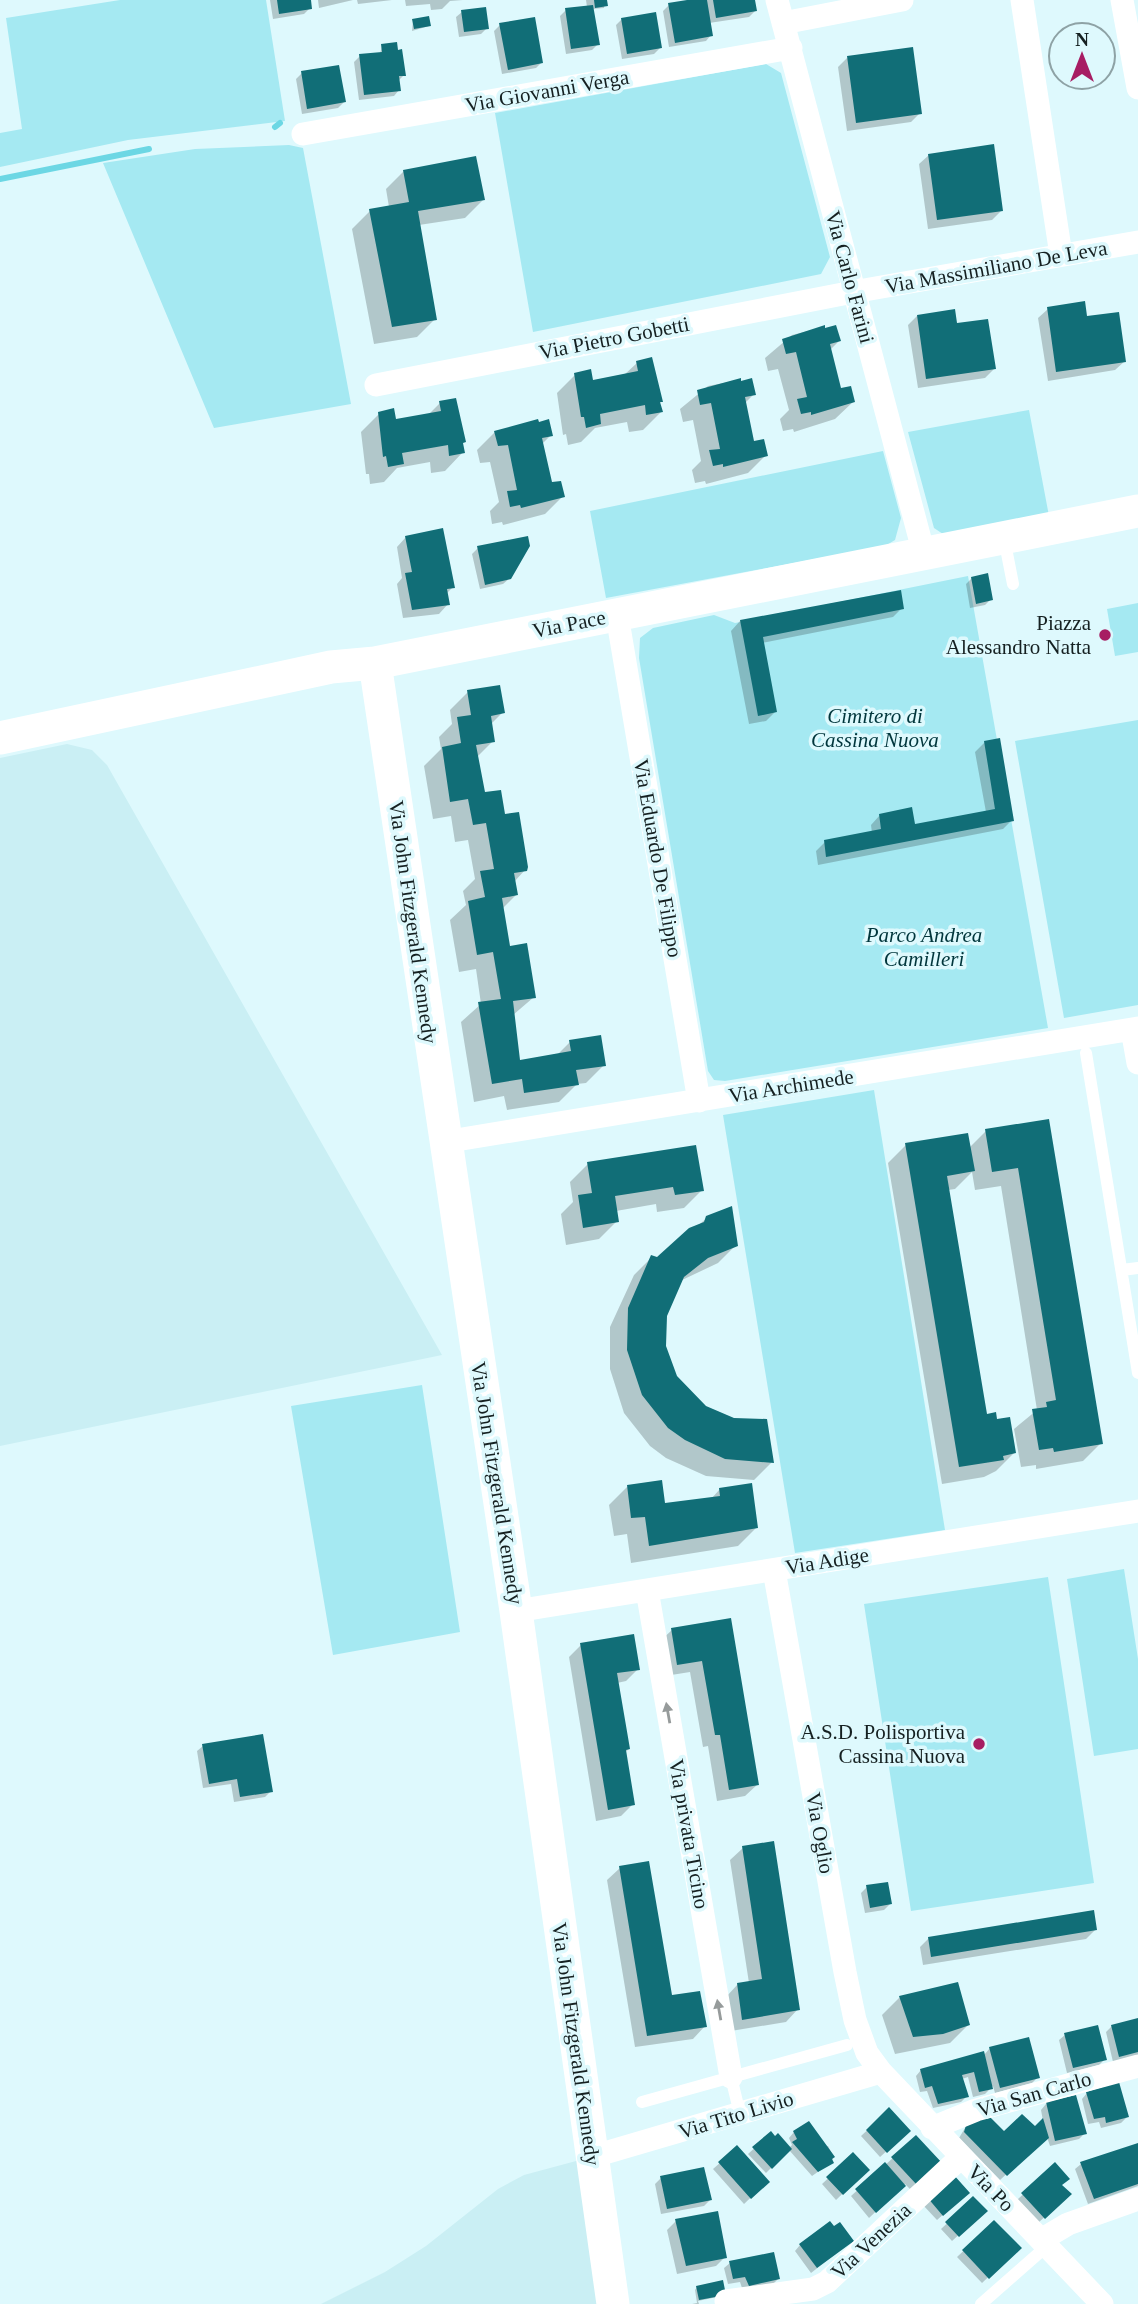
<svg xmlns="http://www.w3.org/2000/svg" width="1138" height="2304" font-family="'Times New Roman',serif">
<rect width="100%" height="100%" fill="#def9fd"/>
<path fill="#caeff4" d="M67,744L92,750L107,765L442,1355L0,1446V758Z
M591,2157L613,2304H321L385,2272L426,2246L498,2189L524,2175Z"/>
<path fill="#a5e9f2" d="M120,0H266L285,121L128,140L0,167V133L22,129L6,18Z
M766,64L781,73L830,257L821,274L533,332L495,113Z
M289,145L303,148L351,404L214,428L103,163L195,149Z
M1029,410L1049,516L946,536L934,528L908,432Z
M883,451L901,518L895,540L885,546L606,598L590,511Z
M968,576L1048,1028L725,1081L714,1080L708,1071L639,658L640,638L653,628L714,615L735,623Z
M1138,603V652L1115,656L1107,609Z
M1138,720V1005L1064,1018L1015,741Z
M874,1090L945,1530L795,1553L723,1115Z
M422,1385L460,1632L333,1655L291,1406Z
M1124,1569L1138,1659V1749L1094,1756L1067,1579Z
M1048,1577L1094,1883L911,1911L864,1604Z"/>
<path fill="#0003" d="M270,0H309L310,8L304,14L273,19Z
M318,0H353L319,8Z
M357,0H392L358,4Z
M405,0H463L450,1L442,9L431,10L430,4L406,6Z
M586,0H605L604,8L592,9L598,44L592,50L566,54L560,16L566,10L587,7Z
M697,0H753L755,11L749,17L709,23L711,35L706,41L669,47L663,11L669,5Z
M462,12L487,28L481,34L459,37L456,17Z
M622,19L660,48L654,54L622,59L616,25Z
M413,20L429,26L412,31Z
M500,25L541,63L536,68L502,74L494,31Z
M382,46L396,52L404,75L398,81L399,90L394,96L359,100L354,62L360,56L380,54Z
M847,58L920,113L911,122L847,131L838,67Z
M302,73L344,102L338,108L302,114L296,79Z
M929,155L1001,211L992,220L928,229L919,164Z
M404,171L483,200L465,218L419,225L435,319L417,337L374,344L352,229L370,211L389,207L386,189Z
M1048,309L1086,318L1125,361L1115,370L1048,381L1038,318Z
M917,316L956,325L994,369L985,378L918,388L908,325Z
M824,327L839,341L830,350L840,390L854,401L835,419L794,432L793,429L783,431L780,419L789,410L778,369L768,371L765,358L792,335Z
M637,363L662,401L659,404L661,412L643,430L629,432L627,422L595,428L581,442L568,445L566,434L563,435L557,393L575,375L592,382L624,375Z
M739,380L754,394L745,403L753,443L766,455L748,473L706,484L705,481L695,483L692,470L701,461L693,420L683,422L680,409L708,386Z
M440,403L463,452L445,471L431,473L430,462L397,468L384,482L370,484L369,474H366L361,432L379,414L394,421L428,415Z
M495,432L551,435L542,444L550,484L563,496L545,514L503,525L502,522L492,524L490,511L499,502L490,462L480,463L477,450Z
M406,537L453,587L446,594L448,604L439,614L403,618L397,584L402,578L397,547Z
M478,548L510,578L503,584L480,589L472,554Z
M972,578L991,599L985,605L970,608L966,584Z
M902,608L893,617L762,643L775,712L766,721L749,724L731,631L740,621Z
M468,692L503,712L490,725L493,741L477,757L484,794L503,816L525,870L514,882L516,895L502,909L509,948L534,997L513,1015L519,1062L556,1056L570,1042L604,1065L586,1083L577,1084L559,1102L507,1110L504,1096L474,1102L461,1022L481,1004L476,969L459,972L450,920L466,905L463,891L475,879L468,840L455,842L451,816L433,819L424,766L441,749L439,737L452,724L450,710Z
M985,742L1012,820L1003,829L818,865L816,851L825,842L872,833L871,825L880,815L914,826L986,812L975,752Z
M1048,1121L1101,1443L1083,1461L1036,1469V1465L1021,1467L1014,1429L1037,1410L1001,1186L975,1190L972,1172L955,1189L948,1190L986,1416L1014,1453L996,1471L984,1477L942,1484L888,1163L906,1145L969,1148L986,1131Z
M588,1164L702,1190L684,1208L657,1212L656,1204L616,1211L617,1221L599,1239L566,1245L561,1214L573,1202L570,1182Z
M707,1218L736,1245L718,1263L680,1281L665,1315L664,1346L675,1377L705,1408L772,1462L754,1480L706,1476L666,1458L650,1446L624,1413L610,1369V1327L634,1275L652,1257L657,1259Z
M627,1487L664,1505L711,1499L720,1489L756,1528L738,1546L631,1563L627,1534L614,1536L609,1505Z
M730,1620L758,1784L745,1796L717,1801L708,1746L703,1747L690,1672L665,1676L659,1642L672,1630Z
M581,1645L638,1669L626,1681L617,1683L629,1749L624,1753L633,1804L621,1816L596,1821L569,1657Z
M203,1746L271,1791L265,1797L234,1802L231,1784L203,1788L197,1751Z
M743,1848L798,2009L786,2022L731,2031L726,1997L738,1984L749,1983L730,1860Z
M620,1868L671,1997L705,2026L693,2039L635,2047L607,1880Z
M867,1887L890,1904L884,1910L865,1913L861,1893Z
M1095,1930L1086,1939L923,1965L920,1947L929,1938Z
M900,1997L968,2025L950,2043L895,2054L882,2015Z
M1138,2020V2055L1113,2062L1106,2032L1112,2026Z
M1065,2035L1105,2059L1099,2065L1067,2073L1059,2040Z
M990,2048L1038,2077L1032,2083L995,2093L993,2086L985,2094L973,2097L968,2077L962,2079L967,2096L961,2102L933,2108L927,2091L920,2092L916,2076L921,2070L984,2055Z
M1087,2093L1127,2117L1121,2123L1101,2128L1099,2122L1088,2124L1082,2099Z
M1046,2104L1085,2133L1079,2139L1050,2146L1047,2137L1000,2180L959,2138L968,2123L1004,2133L1035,2128L1043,2121L1041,2110Z
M889,2110L909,2131L880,2157L861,2136Z
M794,2132L823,2147L828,2146L833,2156L832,2162L812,2176L789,2150L766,2173L748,2154L771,2133L789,2148L792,2145L789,2138Z
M916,2137L940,2164L910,2189L905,2184L869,2218L851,2196Z
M1138,2145V2186L1088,2204L1075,2169L1081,2164Z
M737,2148L767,2182L744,2204L713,2169Z
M853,2155L867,2170L836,2200L822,2184Z
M1055,2164L1061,2185L1070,2194L1038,2223L1017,2200Z
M661,2178L710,2200L704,2206L661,2214L655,2184Z
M928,2198H962L937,2220L922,2204Z
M973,2199L985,2211L952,2241L941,2229Z
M676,2221L725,2257L716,2266L677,2274L667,2230Z
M994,2222L1019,2248L982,2283L957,2257Z
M852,2241L811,2273L795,2251L800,2245Z
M730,2263L778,2279L772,2285L743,2291L740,2282L728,2284L724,2268Z
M697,2287L722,2296L698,2301L699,2304H692L697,2303L695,2290Z"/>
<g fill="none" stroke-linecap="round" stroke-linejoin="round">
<path stroke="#6cd7e4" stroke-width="6" d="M275,127L280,123
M0,179L149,149"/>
</g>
<path fill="#116e77" d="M277,0H311L312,9L279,14Z
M594,0H607L608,6L595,8Z
M687,0H707L713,36L675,43L668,3Z
M713,0H755L757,11L716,18Z
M593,5L600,45L571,49L565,8Z
M486,7L489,29L464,32L461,10Z
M656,12L662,48L627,54L621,18Z
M429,16L431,26L414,29L412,19Z
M535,17L543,63L508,70L499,23Z
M397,42L398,50L402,49L406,76H399L401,91L364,95L359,54L382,52L381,44Z
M913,47L922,114L856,123L847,56Z
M339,65L346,102L307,109L301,71Z
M994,144L1003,211L937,220L928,154Z
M476,156L485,200L418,211L437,320L392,327L369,209L409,202L403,170Z
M1085,301L1087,316L1119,312L1126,362L1056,372L1047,307Z
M955,309L957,323L988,319L996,369L926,379L917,315Z
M825,325V328L836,325L841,341L830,344L841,388L851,386L855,402L811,415V412L801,414L797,399L807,397L796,352L786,354L782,339Z
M652,357L663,402H660L663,412L646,415L645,405L600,414L601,424L586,428L584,417H581L574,373L591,369L593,380L638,371L636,361Z
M741,378V381L752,378L756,395L745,397L754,441L764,439L768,456L723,467V464L713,466L709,450L720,449L711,403L700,405L697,390Z
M456,398L466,442L463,443L465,453L449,456L448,445L402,453L404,464L388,467L386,456L383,457L378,412L394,408L396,419L441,411L439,401Z
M538,419L539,422L549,419L553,436L542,438L552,482L561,481L565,497L521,508L520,505L510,507L507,491L517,490L508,445L498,446L494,431Z
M443,528L455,588L447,589L450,605L412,610L405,573L412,572L405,536Z
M528,536L530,546L511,579L485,585L477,546Z
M988,573L993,600L976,604L971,577Z
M901,590L904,609L763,637L777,712L758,716L740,620Z
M500,685L505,713L491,716L495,742L476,745L485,792L501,790L505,814L519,812L528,867L527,871L514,873L518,895L502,898L510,946L527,943L536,998L513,1001L520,1060L571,1051L569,1040L601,1035L606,1066L576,1070L579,1085L524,1093L522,1079L492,1084L478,1002L501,999L493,952L477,955L468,901L485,897L480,871L494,869L486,823L473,825L468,799L450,802L442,747L461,743L457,717L471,715L467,690Z
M1000,738L1014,821L826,857L824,840L881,829L879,814L912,807L915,824L995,809L984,741Z
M1049,1119L1103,1444L1054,1452L1053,1448L1039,1450L1032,1409L1047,1407L1046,1402L1056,1400L1018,1168L992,1172L985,1129Z
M968,1133L975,1171L947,1176L987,1414L996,1412L997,1419L1010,1417L1016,1453L1003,1456L1004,1460L959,1467L905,1143Z
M696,1145L704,1191L675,1195L673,1187L615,1196L619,1222L583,1228L578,1195L592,1193L587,1162Z
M732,1206L738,1246L708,1258L684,1277L667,1316L666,1346L677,1376L706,1406L734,1418L767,1419L774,1463L725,1459L685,1440L668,1428L642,1395L627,1350L628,1308L651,1255L657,1257L689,1228L704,1222L706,1216Z
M662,1480L665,1503L720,1496L719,1488L752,1483L758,1528L649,1546L645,1517L631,1518L627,1485Z
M731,1618L759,1785L729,1790L720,1735H715L702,1661L677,1665L671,1628Z
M634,1634L640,1670L617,1673L630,1749L626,1750L635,1805L608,1810L580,1643Z
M263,1734L273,1792L240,1797L237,1779L209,1784L202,1744Z
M774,1841L800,2010L742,2020L737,1983L762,1979L742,1846Z
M649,1861L672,1995L700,1991L707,2027L647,2036L619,1866Z
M888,1882L892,1904L870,1908L866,1885Z
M1094,1910L1097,1930L931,1957L928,1937Z
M958,1982L970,2025L943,2034L913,2037L899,1996Z
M1138,2018V2052L1119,2057L1111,2025Z
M1098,2025L1107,2060L1073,2068L1064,2033Z
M1029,2037L1040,2078L1000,2088L989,2047Z
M984,2051L993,2089L979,2092L974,2072L962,2075L969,2097L938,2104L932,2086L925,2088L920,2069Z
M1119,2082L1129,2117L1106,2123L1105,2117L1094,2119L1086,2092Z
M1076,2095L1087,2134L1055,2141L1046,2102Z
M889,2107L911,2131L887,2153L866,2130Z
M1022,2114L1035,2126L1043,2118L1049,2138L1007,2176L964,2132L967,2122L989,2116L1004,2131Z
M809,2121L835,2157L832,2159L834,2163L818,2172L792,2142L797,2139L793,2131Z
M771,2131L775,2136L778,2133L792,2149L772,2169L752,2147Z
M916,2135L943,2164L917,2185L891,2157Z
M1138,2143V2184L1094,2199L1080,2162Z
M737,2145L770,2182L751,2199L718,2162Z
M853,2152L870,2170L843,2195L826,2177Z
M885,2162L906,2186L876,2213L855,2189Z
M1055,2162L1070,2179L1062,2185L1072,2194L1045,2219L1021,2193Z
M704,2167L712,2200L667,2209L660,2176Z
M953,2174L970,2193L943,2216L927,2197Z
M973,2196L988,2211L959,2237L945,2222Z
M718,2211L727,2258L686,2266L675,2219Z
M994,2220L1022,2248L989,2279L962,2250Z
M830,2221L834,2226L840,2222L854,2241L817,2268L799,2244Z
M774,2252L780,2279L749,2286L745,2277L733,2279L729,2261Z
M723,2280L726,2295L699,2300L696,2286Z"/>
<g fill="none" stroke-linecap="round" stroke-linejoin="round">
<path stroke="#fff" stroke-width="12" d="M1004,538L1013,584
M1086,1053L1138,1373
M1122,1270L1138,1268
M731,2077L740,2114
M642,2102L847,2045
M981,2304L1047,2246"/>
<path stroke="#fff" stroke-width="23" d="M777,0L924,554
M1022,0L1061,255
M1122,0L1138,88
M783,23L902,0
M303,134L791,48
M376,385L853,292L1138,242
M617,615L699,1101
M1132,1029L1138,1063
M444,1142L1138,1028
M774,1570L845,1972L855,2020L867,2053L881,2072L1102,2304
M647,1590L731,2077
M516,1611L1138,1511
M932,2128L976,2110L1138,2066
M591,2157L881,2072
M1041,2240L1068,2224L1138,2199
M726,2301L813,2289L827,2282L961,2157"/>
<path stroke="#fff" stroke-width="33" d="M375,663L516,1611L613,2304
M0,738L331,667L375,663L1138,511"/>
</g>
<defs><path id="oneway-solid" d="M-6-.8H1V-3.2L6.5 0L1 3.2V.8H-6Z" transform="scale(1.75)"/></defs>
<g fill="#969b9b">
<use href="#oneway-solid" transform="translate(668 1713) rotate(-100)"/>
<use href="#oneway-solid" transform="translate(719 2010) rotate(-100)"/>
</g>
<g fill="#a71d63" stroke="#def9fd" stroke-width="2.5">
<circle cx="1105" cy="635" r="7"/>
<circle cx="979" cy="1744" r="7"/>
</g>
<g text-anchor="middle" stroke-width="7" stroke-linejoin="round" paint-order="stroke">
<g font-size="21" fill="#152021" stroke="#def9fd">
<text transform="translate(547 91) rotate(-10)" y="7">Via Giovanni Verga</text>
<text transform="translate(996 267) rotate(-10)" y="7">Via Massimiliano De Leva</text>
<text transform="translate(850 277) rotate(75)" y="7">Via Carlo Farini</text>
<text transform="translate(614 338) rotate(-11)" y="7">Via Pietro Gobetti</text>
<text transform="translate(569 624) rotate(-11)" y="7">Via Pace</text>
<text transform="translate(658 858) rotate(80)" y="7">Via Eduardo De Filippo</text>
<text transform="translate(413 922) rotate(82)" y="7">Via John Fitzgerald Kennedy</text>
<text transform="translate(791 1086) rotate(-9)" y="7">Via Archimede</text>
<text transform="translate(497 1483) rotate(81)" y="7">Via John Fitzgerald Kennedy</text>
<text transform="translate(827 1561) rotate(-9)" y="7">Via Adige</text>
<text transform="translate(820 1833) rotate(80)" y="7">Via Oglio</text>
<text transform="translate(689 1834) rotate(80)" y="7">Via privata Ticino</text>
<text transform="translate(576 2044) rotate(82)" y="7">Via John Fitzgerald Kennedy</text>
<text transform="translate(1034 2094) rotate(-16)" y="7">Via San Carlo</text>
<text transform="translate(736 2115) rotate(-17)" y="7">Via Tito Livio</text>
<text transform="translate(991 2188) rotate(46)" y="7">Via Po</text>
<text transform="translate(871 2241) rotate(-43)" y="7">Via Venezia</text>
</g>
<g font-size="21" fill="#152021" stroke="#def9fd" text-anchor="end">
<text x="1091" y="630">Piazza<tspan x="1091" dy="24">Alessandro Natta</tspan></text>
<text x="965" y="1739">A.S.D. Polisportiva<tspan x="965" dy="24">Cassina Nuova</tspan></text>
</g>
<g font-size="21" font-style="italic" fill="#01363c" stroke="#def9fd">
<text x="875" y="723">Cimitero di<tspan x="875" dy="24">Cassina Nuova</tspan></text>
<text x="924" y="942">Parco Andrea<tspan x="924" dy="24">Camilleri</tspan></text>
</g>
</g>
<g transform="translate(1082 56)"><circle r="33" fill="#def9fd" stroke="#8ea2a5" stroke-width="2"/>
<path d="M0-5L12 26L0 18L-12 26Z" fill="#a71d63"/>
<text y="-10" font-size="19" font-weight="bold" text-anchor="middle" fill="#152021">N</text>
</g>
</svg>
